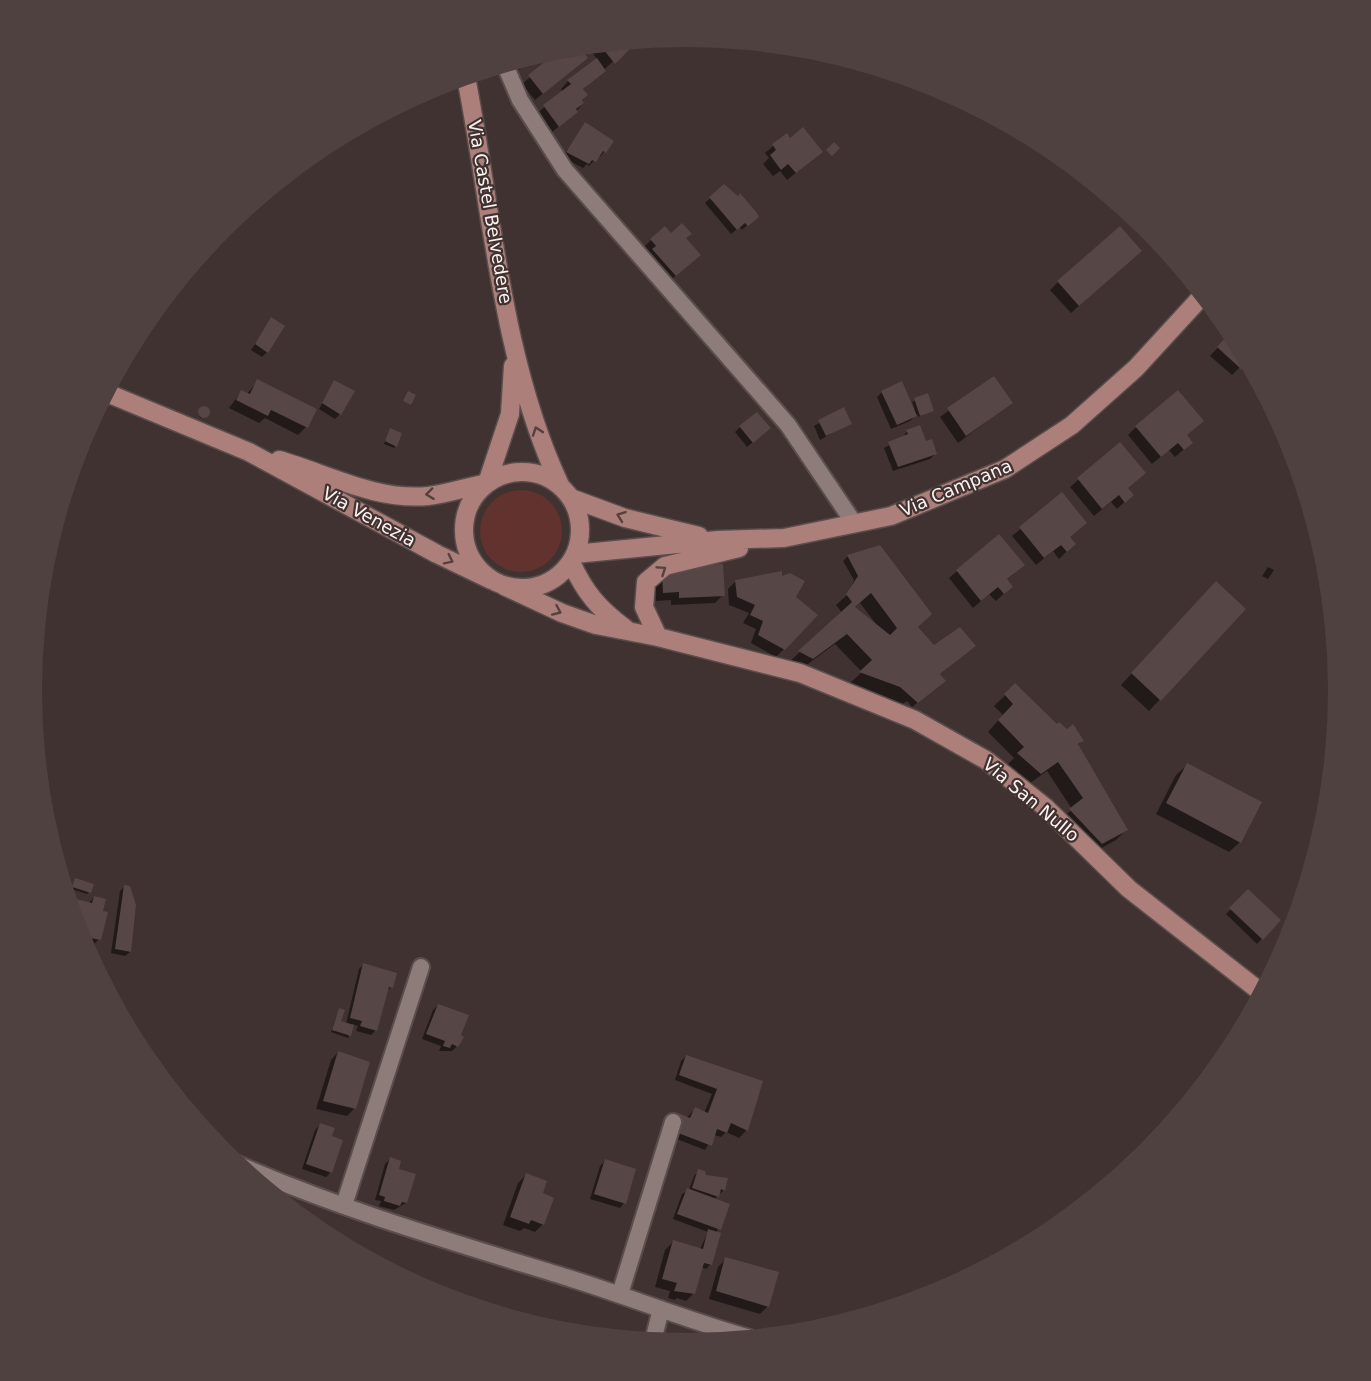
<svg xmlns="http://www.w3.org/2000/svg" width="1371" height="1381" font-family="'DejaVu Sans',sans-serif">
<rect width="100%" height="100%" fill="#403230"/>
<path fill="#61322e" d="M480 531a41 41 0 1 1 82 0a41 41 0 1 1-82 0Z"/>
<path fill="#0007" fill-rule="evenodd" d="M635,41L582,90L583,103L576,112L551,133L536,114L563,92L561,89L568,81L597,59L587,46Z
M577,47L586,58L535,100L522,84L564,48Z
M545,53L518,70L514,62Z
M586,124L612,141L600,157L598,156L589,166L587,164L583,168L562,157Z
M786,135L813,159L787,180L780,171L773,176L763,164L769,158L765,153Z
M724,186L752,221L742,230L740,227L731,234L705,203Z
M671,235L685,239L691,263L667,283L643,248L651,240Z
M1132,258L1071,313L1050,290L1058,282Z
M272,319L267,352L262,357L251,350Z
M1232,332L1247,360L1232,375L1210,356Z
M993,378L1011,403L958,443L940,417Z
M258,381L306,427L298,435L265,418L259,423L229,408L241,392L247,394Z
M334,382L340,414L335,419L319,409Z
M882,392L913,411L915,410L912,402L927,395L933,410L918,417L917,414L910,421L891,429L877,397Z
M206,408L208,414L200,418L198,412Z
M843,409L850,423L820,440L814,426Z
M740,427L764,433L747,447L735,432Z
M1136,427L1185,436L1191,443L1175,457L1169,450L1152,464L1128,435Z
M907,431L935,454L930,459L893,471L884,448L903,438Z
M389,432L396,446L394,448L384,444Z
M1120,444L1127,488L1132,495L1117,509L1111,502L1094,516L1070,487Z
M1062,494L1069,538L1074,544L1059,559L1053,551L1036,565L1012,536Z
M848,556L934,647L974,646L939,675V686L912,707L907,701L900,706L889,698L850,683L862,672L835,644L801,669L789,662L842,613L836,605L847,595L854,580L843,561ZM860,603L876,624L854,608Z
M1268,567L1274,570L1268,579L1262,576Z
M957,571L1015,573L1006,580L1011,587L996,601L989,594L973,608L949,578Z
M663,574L723,595L715,603L671,605V600L656,601L655,582Z
M781,578L794,597L784,649L776,657L751,643L756,629L743,623L749,613L729,605L728,589L736,581Z
M1206,593L1244,609L1149,711L1121,685Z
M1015,686L1057,726L1082,741L1077,746L1126,830L1116,840L1091,854L1059,821L1072,809L1047,771L1029,784L1007,765L1014,758L988,732L1003,715L994,706Z
M1187,765L1240,842L1229,852L1156,814L1176,775Z
M76,880L89,892L87,894L71,889Z
M125,886L130,952L125,956L111,953L120,891Z
M1248,891L1279,920L1257,944L1226,914Z
M94,897L99,939L94,944L82,942L68,899L89,903Z
M364,964L391,987L386,992L376,1030L371,1035L356,1031L358,1026L352,1024L348,1038L331,1032L339,1009V1022L346,1024L359,969Z
M438,1005L457,1046L452,1051H439L441,1046L422,1039L433,1010Z
M338,1052L355,1108L347,1116L316,1109L331,1060Z
M686,1056L761,1082L747,1130L739,1138L726,1132L721,1137L714,1135L705,1150L669,1136L695,1109L704,1113L712,1094L675,1080L681,1061Z
M320,1125L330,1137L331,1172L326,1177L302,1169L315,1130Z
M390,1159L397,1170L406,1203L394,1210L379,1206L381,1201L375,1200L385,1164Z
M605,1161L624,1203L620,1208L590,1199L600,1166Z
M699,1171L724,1190L714,1199L728,1205L716,1233L711,1264L706,1269L701,1267L694,1293L686,1301L677,1298L675,1300L668,1298L670,1291L655,1287L665,1250L673,1242L700,1249L708,1232L673,1219L682,1194L689,1190L694,1176Z
M526,1175L541,1194L543,1224L535,1232L524,1228L520,1231L503,1225L518,1183Z
M726,1259L768,1306L760,1314L709,1299L718,1267Z"/>
<path fill="#564645" fill-rule="evenodd" d="M638,41L615,64L600,45Z
M579,47L588,58L543,94L528,75L561,49Z
M597,58L606,71L583,89L588,95L582,100L584,103L576,109L578,112L559,127L543,105L571,84L567,80Z
M585,122L614,141L606,153L603,151L596,162L592,160L589,164L566,152Z
M803,127L823,152L796,173L788,164L781,170L770,155L776,150L772,144L787,133L790,138Z
M834,142L840,148L832,156L826,150Z
M724,184L738,196L740,193L757,213L759,217L748,226L745,223L737,230L709,197Z
M682,223L692,234L686,238L701,255L676,276L652,249L656,246L650,239L665,226L671,233Z
M1120,226L1142,251L1079,306L1057,281Z
M271,317L285,326L268,353L255,344Z
M1231,331L1247,361L1241,369L1217,347Z
M994,376L1013,403L966,436L947,408Z
M257,379L317,409L308,428L271,410L268,416L236,400L241,390L250,394Z
M334,380L355,391L341,415L322,403Z
M902,381L917,416L897,425L881,391Z
M1178,390L1204,421L1187,435L1193,443L1184,450L1178,443L1161,457L1135,426Z
M408,391L416,395L411,405L403,401Z
M928,393L934,411L920,416L914,398Z
M198 412a6 6 0 1 1 12 0a6 6 0 1 1-12 0Z
M844,407L852,424L826,436L818,420Z
M757,412L771,428L753,443L739,426Z
M920,425L926,441L932,439L937,454L898,467L888,442L908,434L906,430Z
M390,428L402,433L397,447L385,441Z
M1120,442L1146,473L1128,488L1134,495L1125,503L1119,495L1102,509L1077,478Z
M1062,492L1087,523L1070,537L1076,544L1067,552L1061,545L1044,558L1019,527Z
M999,534L1025,565L1007,579L1013,587L1004,594L998,587L981,601L956,570Z
M880,545L932,614L918,627L934,645L960,627L976,646L940,674L946,681L918,703L900,687L859,672L872,660L847,634L813,659L798,651L852,602L846,594L858,576L847,555ZM871,593L897,628L890,635L855,607Z
M723,564L725,596L679,598V592L663,593L662,572L679,566Z
M782,571V576L790,573L805,581L796,597L818,615L785,650L758,635L763,621L750,615L755,605L737,597L735,580Z
M1216,581L1246,609L1161,701L1131,673Z
M1015,683L1057,724L1059,722L1067,729L1073,724L1084,741L1078,744L1128,830L1102,844L1069,809L1083,798L1058,762L1041,774L1017,753L1024,747L998,720L1013,704L1004,694Z
M1187,763L1262,802L1241,843L1166,803Z
M75,878L94,884L91,893L72,887Z
M124,885L130,886L136,905L131,952L115,949Z
M1248,889L1281,920L1263,940L1229,908Z
M94,896L106,899L103,911L108,912L101,940L80,936L68,897L92,903Z
M363,963L397,973L393,988L389,987L377,1031L360,1026L362,1021L350,1018Z
M438,1004L469,1015L461,1035L464,1037L458,1047L452,1044L450,1048L443,1046L445,1041L426,1034Z
M339,1008L345,1010L341,1021L354,1025L351,1036L332,1030Z
M338,1051L370,1062L356,1109L323,1101Z
M686,1055L763,1081L748,1131L731,1123L727,1133L717,1129L712,1146L673,1131L678,1113L690,1118L695,1107L708,1113L717,1089L679,1075Z
M320,1123L335,1128L332,1136L343,1140L332,1173L306,1164Z
M390,1157L401,1161L399,1169L416,1174L407,1203L402,1202L400,1206L384,1201L385,1197L379,1195Z
M605,1159L636,1169L626,1204L594,1194Z
M698,1169L705,1171L706,1175L728,1178L725,1191L721,1189L719,1197L692,1188Z
M526,1173L547,1181L543,1193L554,1198L544,1225L531,1220L529,1224L510,1217Z
M687,1188L730,1204L721,1230L677,1214Z
M307,1221L327,1228L325,1236L322,1234Z
M708,1229L721,1233L712,1265L704,1263L695,1294L674,1291L677,1283L662,1279L673,1240L703,1249Z
M725,1257L779,1272L769,1307L716,1291Z
M428,1287L467,1299L465,1304L435,1295L427,1290Z"/>
<g fill="none" stroke-linecap="round" stroke-linejoin="round">
<defs>
<path id="street" d="M505,65L520,100L565,170L788,425L854,523
M235,1163C344,1211 459,1244 572,1279C632,1298 690,1321 750,1338
M344,1205L421,967
M620,1294L673,1122
M653,1341L661,1309"/>
<path id="secondary" d="M466,77C492,210 502,362 560,485
M107,393L249,452L437,554L491,580
M279,460C328,474 376,501 428,496C447,494 467,487 487,483
M464 530a58 58 0 1 1 116 0a58 58 0 1 1-116 0Z
M487,483L510,414L513,366
M571,498L625,518L699,536
M575,554L718,540L784,538L891,516L1005,469L1072,425L1136,368L1203,295
M571,562C585,593 599,609 626,629
M504,586L562,613L596,625L658,637L800,673L915,720L986,760L1045,807L1129,889L1262,993
M658,637L644,607L646,582L665,566L739,548"/>
</defs>
<use href="#street" stroke="#5a4e4c" stroke-width="20"/>
<use href="#secondary" stroke="#5a4e4c" stroke-width="21"/>
<use href="#street" stroke="#8d7c7a" stroke-width="16"/>
<use href="#secondary" stroke="#ac7f7b" stroke-width="18"/>
</g>
<defs><path id="oneway-chevron" d="M-2-3.5L2.5 0L-2 3.5" fill="none" stroke-width="1.6" stroke-linecap="round" stroke-linejoin="round" transform="scale(1.5)"/></defs>
<g stroke="#56413f">
<use href="#oneway-chevron" transform="translate(537 431) rotate(-109)"/>
<use href="#oneway-chevron" transform="translate(430 494) rotate(173)"/>
<use href="#oneway-chevron" transform="translate(621 516) rotate(-160)"/>
<use href="#oneway-chevron" transform="translate(449 560) rotate(26)"/>
<use href="#oneway-chevron" transform="translate(662 570) rotate(-34)"/>
<use href="#oneway-chevron" transform="translate(557 611) rotate(24)"/>
</g>
<g text-anchor="middle" stroke-width="4.5" stroke-linejoin="round" paint-order="stroke">
<g font-size="18" fill="#fbf2f0" stroke="#403230">
<text transform="translate(490 212) rotate(80)" y="6">Via Castel Belvedere</text>
<text transform="translate(956 488) rotate(-23)" y="6">Via Campana</text>
<text transform="translate(369 517) rotate(29)" y="6">Via Venezia</text>
<text transform="translate(1031 800) rotate(40)" y="6">Via San Nullo</text>
</g>
</g>
<path d="M0 0H1371V1381H0ZM42 690a643 643 0 1 1 1286 0a643 643 0 1 1-1286 0Z" fill="#4f413f" fill-rule="evenodd"/>
</svg>
